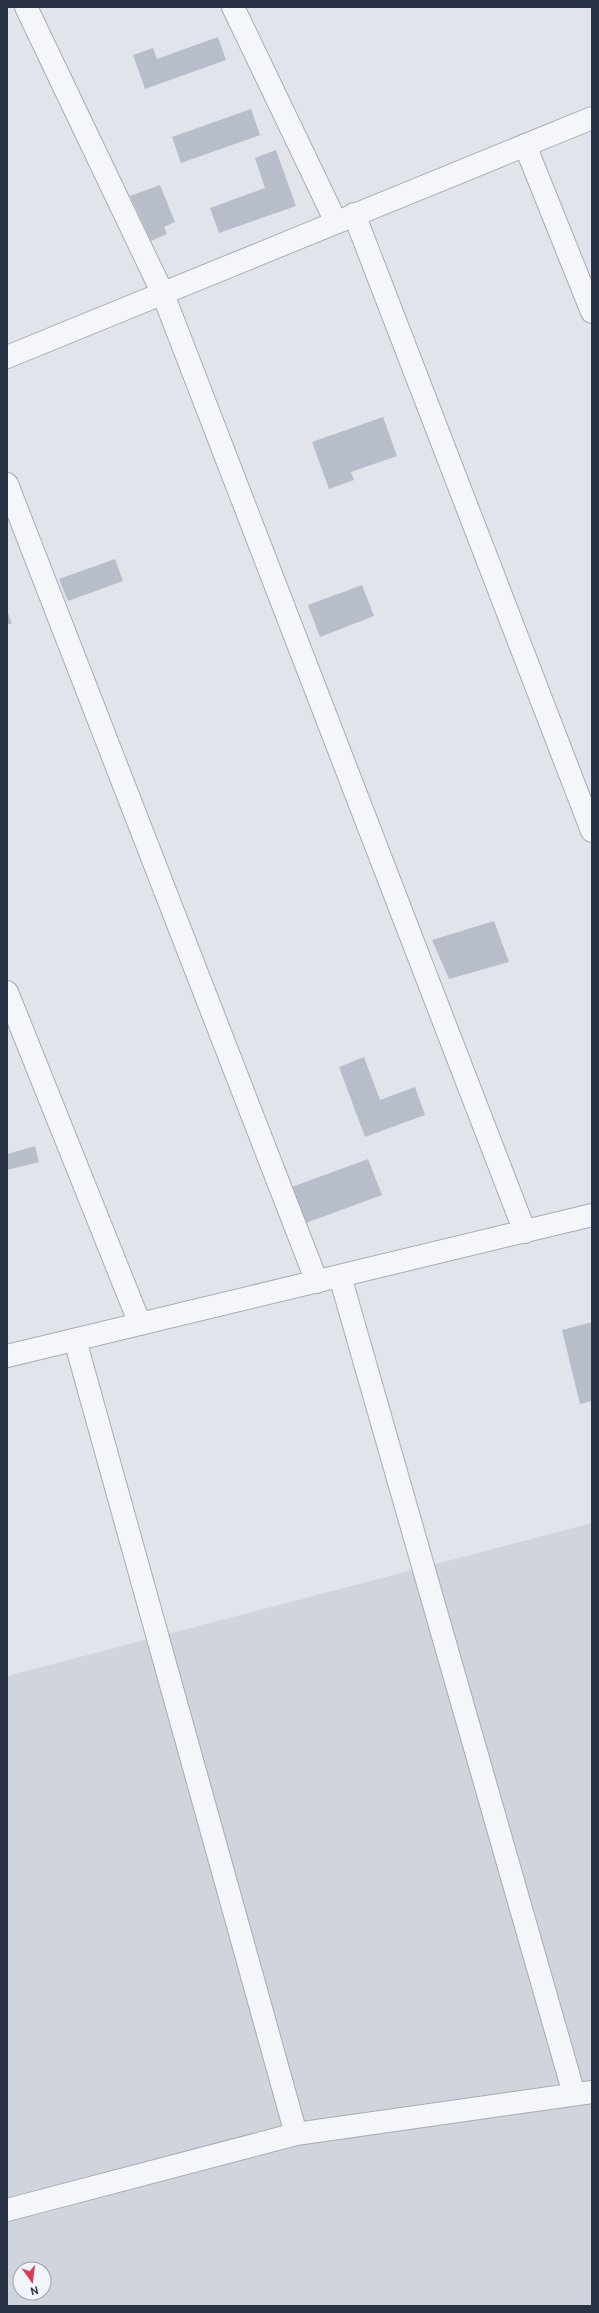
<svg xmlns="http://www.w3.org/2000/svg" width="599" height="2313" font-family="Cabin,sans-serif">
<rect width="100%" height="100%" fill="#e1e5eb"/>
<path fill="#cfd4dd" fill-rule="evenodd" d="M592,1523V2306H7V1676ZM20,2269H44V2293H20Z"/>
<path fill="#b8bec9" d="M218,37L226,60L145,89L133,55L153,48L157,59Z
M251,109L260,135L181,163L172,137Z
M276,150L296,206L219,233L210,208L265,188L255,158Z
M160,185L175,222L164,227L167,234L151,241L130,196Z
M383,417L397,456L351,472L354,480L329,489L312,442Z
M115,559L123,581L68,601L59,579Z
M362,585L374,616L320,637L308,605Z
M7,611L12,623L7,625Z
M494,921L509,962L449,979L432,940Z
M364,1057L380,1100L415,1087L425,1115L365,1137L339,1067Z
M35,1146L39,1162L7,1170V1154Z
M368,1159L382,1195L303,1224L289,1188Z
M592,1322V1401L580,1404L562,1330Z"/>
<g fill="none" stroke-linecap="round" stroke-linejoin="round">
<defs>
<path id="minor" d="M26,7L163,294L525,1232
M233,7L336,222
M525,145L592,312
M354,214L592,831
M7,357L592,118
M7,484L317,1282
M7,992L140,1324
M340,1276L574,2094
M75,1340L296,2134
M7,1356L592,1215
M7,2210L296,2134L592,2092"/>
</defs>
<use href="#minor" stroke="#a6acb6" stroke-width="24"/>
<use href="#minor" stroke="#f4f6f9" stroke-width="22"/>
</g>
<rect width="599" height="2313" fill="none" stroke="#283244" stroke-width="16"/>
<g transform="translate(32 2281) rotate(166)"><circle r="19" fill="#f1f4f8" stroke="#a1a6b0"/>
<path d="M0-3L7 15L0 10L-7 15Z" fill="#db3b54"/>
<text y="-6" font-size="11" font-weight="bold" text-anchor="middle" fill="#283244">N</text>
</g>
</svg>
